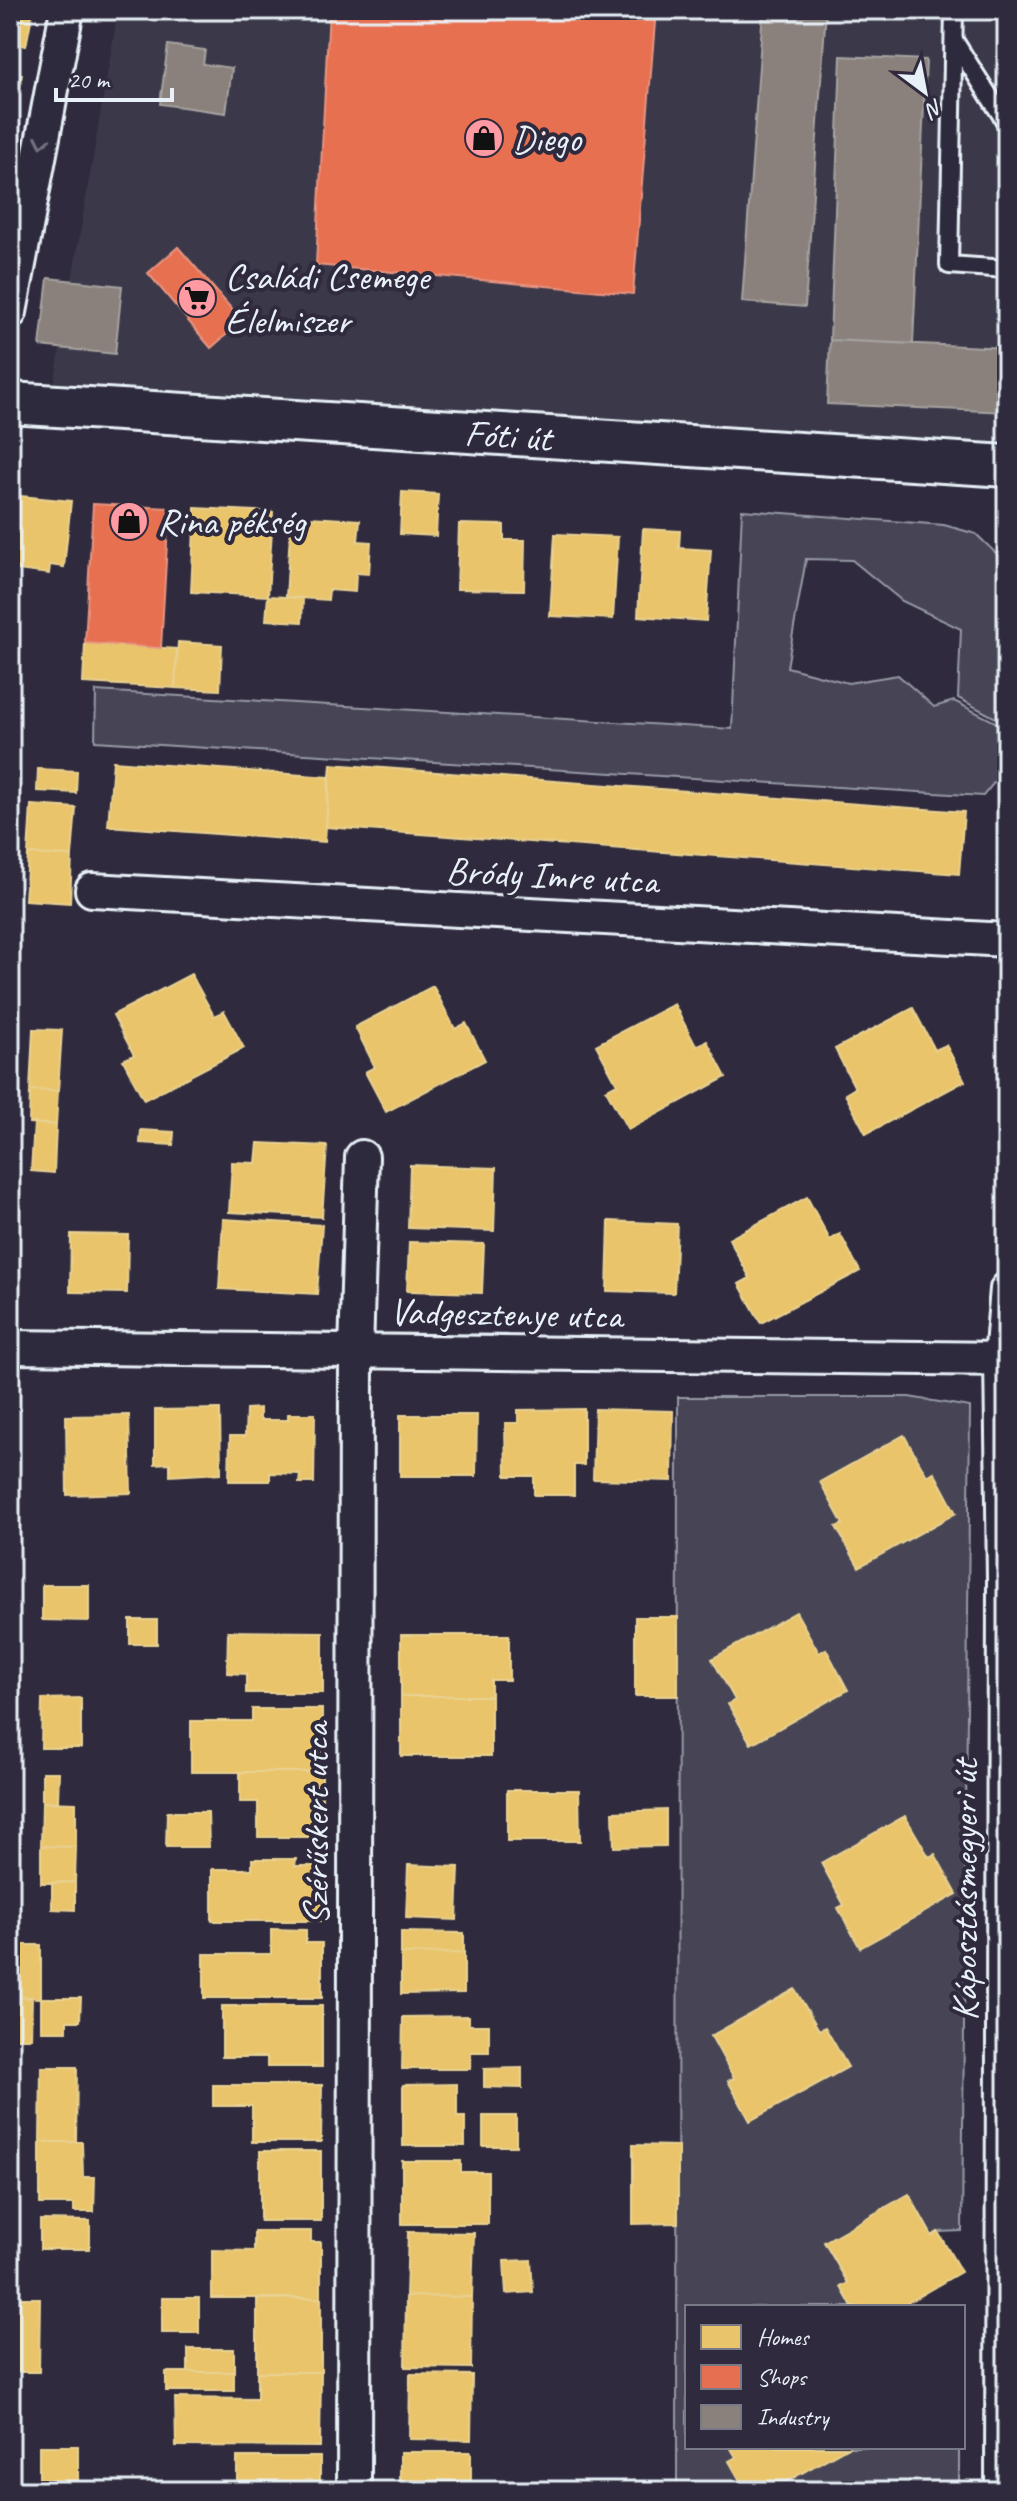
<svg xmlns="http://www.w3.org/2000/svg" width="1017" height="2501" font-family="Caveat,sans-serif">
<rect width="100%" height="100%" fill="#2f2a3d"/>
<filter id="ink" filterUnits="userSpaceOnUse"><feTurbulence type="fractalNoise" baseFrequency=".0125" numOctaves="2"/><feDisplacementMap in="SourceGraphic" scale="16" xChannelSelector="R" yChannelSelector="G"/><feConvolveMatrix kernelMatrix="1 2 1 2 8 2 1 2 1" color-interpolation-filters="sRGB"/></filter>
<g filter="url(#ink)">
<path fill="#3b3749" d="M118,10H1007V473L49,414Z"/>
<path fill="#464455" stroke="#979aa6" stroke-width="2" d="M742,510L944,525L976,534L1003,560L1007,567V724L958,698L961,629L902,601L852,560L806,559L787,667L848,683L898,675L934,707L954,701L1007,728V767L983,796L95,741L96,691L732,729Z
M678,1397H909L970,1407L962,2231L938,2232L932,2236L909,2195L825,2242L848,2283L841,2287L852,2307H687V2447H959V2491H677Z"/>
<path fill="#e9c46a" stroke="#e9d295" stroke-width="2" d="M10,10H33L26,46L10,43Z
M10,72L22,74L12,128H10Z
M402,492L438,494L436,536L400,534Z
M10,495L71,501L64,567L50,565L49,574L10,569Z
M195,508L273,512L268,596L191,592Z
M291,516L360,520L358,541L371,542L369,574L356,573L355,592L329,590L328,600L286,597Z
M459,524L504,525V540H525L524,590L457,589Z
M643,529L680,531L679,548L711,550L706,621L638,616Z
M555,534L618,537L613,619L550,616Z
M268,596L303,598L302,622L266,620Z
M178,642L222,645L220,690L175,688Z
M85,643L177,649L175,688L83,683Z
M113,761L329,777L325,842L108,826Z
M331,764L964,812L959,874L326,827Z
M38,769L77,771L76,793L37,791Z
M31,805L76,808L72,856L28,854Z
M28,854L72,856L70,903L25,900Z
M191,974L214,1016L224,1011L244,1048L144,1100L123,1060L134,1055L113,1015Z
M433,986L455,1029L466,1023L485,1060L386,1112L365,1072L375,1067L355,1027Z
M674,1004L696,1046L707,1041L726,1077L628,1130L606,1090L617,1084L596,1045Z
M913,1008L935,1050L946,1045L965,1081L866,1134L845,1094L855,1088L835,1049Z
M33,1029L62,1030L58,1091L30,1090Z
M30,1090L58,1091L56,1125L29,1123Z
M34,1123L56,1125L54,1173L31,1171Z
M141,1130L174,1132L173,1145L140,1143Z
M258,1143L327,1146L322,1217L229,1212L232,1162L256,1163Z
M410,1165L496,1168L494,1231L408,1228Z
M807,1197L830,1240L840,1234L860,1271L761,1323L739,1284L750,1278L729,1239Z
M223,1219L322,1225L317,1294L219,1289Z
M10,1221H18L17,1289H10Z
M609,1221L677,1224L674,1293L607,1291Z
M71,1234L128,1235L127,1293L70,1292Z
M409,1242L484,1244L482,1293L407,1291Z
M260,1408V1420H288V1414H315L314,1483H299L300,1474L270,1473V1481H229L230,1436H245L246,1409Z
M220,1409L221,1473L170,1476V1463L155,1464V1410Z
M584,1409V1465H574V1495H534V1476H506L505,1423H518V1410Z
M595,1409L673,1411L672,1481L593,1479Z
M129,1415L131,1493L67,1495L66,1416Z
M400,1415H477L476,1476H400Z
M904,1435L927,1476L934,1472L956,1513L859,1567L836,1527L843,1524L820,1482Z
M42,1585H89V1621L42,1620Z
M796,1612L819,1653L826,1649L848,1690L751,1744L728,1704L735,1700L712,1659Z
M635,1617H678V1696H635Z
M130,1620H157V1644H130Z
M228,1631L323,1632V1693H246V1674L227,1673Z
M401,1635H509V1680H491V1696H401Z
M401,1696H491V1756H401Z
M81,1698V1748H41L42,1699Z
M252,1709H322V1772H191V1721H252Z
M42,1772H59L58,1802H42Z
M240,1772H322V1837H258V1802H240Z
M507,1790H579L580,1841H507Z
M42,1802L76,1803V1847L41,1846Z
M666,1810V1846L614,1847L613,1812Z
M167,1812H208L209,1847H166Z
M905,1816L929,1857L935,1854L957,1894L860,1948L838,1908L844,1905L821,1863Z
M41,1846L76,1847L75,1882L41,1883Z
M252,1859H296L295,1866H322V1921H212V1869H252Z
M408,1865L459,1867L457,1920L406,1918Z
M75,1882V1910L52,1909V1883Z
M271,1929L306,1930V1943H322V1998H204V1954H271Z
M401,1932L464,1933V1953L401,1954Z
M10,1945H41V1998L10,1997Z
M464,1953V1993L401,1994V1954Z
M795,1989L819,2030L825,2027L848,2067L750,2121L728,2081L734,2078L711,2036Z
M10,1997H32L31,2038H10Z
M41,1998H81L80,2021H67V2031H41Z
M222,2006H322V2067H267V2057H222Z
M469,2016V2025H489V2052H471L470,2069H402L403,2017Z
M41,2067H77L76,2142H40Z
M522,2068V2088L484,2087V2069Z
M457,2084V2117H465V2146H403V2085Z
M213,2085H322L321,2142H252V2106H213Z
M483,2116H516V2146H483Z
M40,2142H82L83,2177H95L94,2212H74V2204H40Z
M633,2145L678,2146V2223L633,2224Z
M260,2151H321V2221H260Z
M402,2161H461V2172H488V2224H402Z
M909,2194L932,2236L938,2232L961,2272L900,2307H852L841,2287L848,2283L824,2242Z
M40,2220L90,2221V2249H40Z
M254,2231H311V2242H321V2298H212V2250L254,2251Z
M408,2232L474,2233L472,2297L406,2296Z
M531,2260L533,2292L506,2294L504,2261Z
M406,2296L472,2297L471,2368L405,2367Z
M10,2298H40L39,2372H10Z
M162,2298H199V2333H162Z
M321,2298V2372H257V2299Z
M188,2349H234V2372H188Z
M166,2372H234V2391H166Z
M257,2372H321L320,2447L176,2446L175,2398L257,2399Z
M410,2374L472,2375L471,2440L409,2439Z
M39,2446H78V2491H39Z
M730,2447H848L770,2491H746L729,2461L736,2457Z
M400,2452H471V2491H400Z
M237,2457H320V2491H237Z
M141,2486H179V2491H141Z"/>
<path fill="#e76f51" stroke="#e79683" stroke-width="2" d="M329,10H656L633,294L316,265Z
M178,247L242,321L211,348L148,273Z
M93,504L169,508L161,648L85,643Z"/>
<path fill="#8a817c" stroke="#a6a3a1" stroke-width="2" d="M763,10H826L805,307L742,302Z
M168,45L205,50L203,64L232,68L226,113L160,104Z
M841,56L926,60L913,344L830,340Z
M48,278L122,286L115,354L40,346Z
M830,340L1007,348V412L827,404Z"/>
<g fill="none" stroke-linecap="round" stroke-linejoin="round">
<defs>
<path id="service" d="M954,10L949,265L1007,269
M955,42L1007,124"/>
<path id="minor" d="M10,312L67,10
M92,890L1007,940
M10,1347L1007,1359
M354,2491L356,1352L362,1157
M1002,2491L1004,1579L1001,1358L1007,1289"/>
<path id="tertiary" d="M10,403L1007,466"/>
</defs>
<use href="#service" stroke="#e8f1f8" stroke-width="22"/>
<use href="#minor" stroke="#e8f1f8" stroke-width="38"/>
<use href="#tertiary" stroke="#e8f1f8" stroke-width="46"/>
<use href="#service" stroke="#2f2a3d" stroke-width="16"/>
<use href="#minor" stroke="#2f2a3d" stroke-width="32"/>
<use href="#tertiary" stroke="#2f2a3d" stroke-width="40"/>
</g>
<defs><path id="oneway-chevron" d="M-2-3.5L2.5 0L-2 3.5" fill="none" stroke-width="1.6" stroke-linecap="round" stroke-linejoin="round" transform="scale(2)"/></defs>
<use stroke="#70707e" href="#oneway-chevron" transform="translate(42 142) rotate(101)"/>
</g>
<defs>
<symbol id="shop-disc" viewBox="-11 -11 22 22"><circle r="9.5" fill="#ff9aa2" stroke="#2f2a3d"/><path d="M-5-2.5h2.3a2.7 3.5 0 0 1 5.4 0H5L5.5 6h-11ZM-1.5-2.5h3a1.5 2.3 0 0 0-3 0Z" fill="#111"/></symbol>
<symbol id="supermarket-disc" viewBox="-11 -11 22 22"><circle r="9.5" fill="#ff9aa2" stroke="#2f2a3d"/><path d="M-6-5.5h2.5l.6 2H6L4.5 2H-2.5L-4.4-4H-6ZM-1.5 3.2a1.3 1.3 0 1 0 .1 0ZM3 3.2a1.3 1.3 0 1 0 .1 0Z" fill="#111"/></symbol>
</defs>
<g fill-rule="evenodd">
<use href="#shop-disc" x="462" y="116" width="44" height="44"/>
<use href="#supermarket-disc" x="175" y="276" width="44" height="44"/>
<use href="#shop-disc" x="107" y="499" width="44" height="44"/>
</g>
<g text-anchor="middle" stroke-width="8" stroke-linejoin="round" paint-order="stroke">
<g font-size="38" fill="#e8f1f8" stroke="#2f2a3d" text-anchor="start">
<text x="512" y="151">Diego</text>
<text x="225" y="289">Családi Csemege<tspan x="225" dy="44">Élelmiszer</tspan></text>
<text x="157" y="534">Rina pékség</text>
</g>
<g font-size="38" fill="#e8f1f8" stroke="#2f2a3d">
<text transform="translate(508 435) rotate(4)" y="13">Fóti út</text>
<text transform="translate(552 875) rotate(3)" y="13">Bródy Imre utca</text>
<text transform="translate(506 1313) rotate(1)" y="13">Vadgesztenye utca</text>
<text transform="translate(315 1824) rotate(-90)" y="13">Szérűskert utca</text>
<text transform="translate(964 1890) rotate(-90)" y="13">Káposztásmegyeri út</text>
</g>
</g>
<rect width="1017" height="2501" fill="none" stroke="#2f2a3d" stroke-width="40"/>
<rect x="20" y="20" width="977" height="2461" fill="none" stroke="#e8f1f8" stroke-width="3" filter="url(#ink)"/>
<rect x="685" y="2305" width="280" height="144" fill="#2f2a3d" stroke="#797a88" stroke-width="2"/>
<rect x="701" y="2325" width="40" height="24" fill="#e9c46a" stroke="#797a88" stroke-width="2"/>
<text x="757" y="2345" font-size="24" fill="#e8f1f8">Homes</text>
<rect x="701" y="2365" width="40" height="24" fill="#e76f51" stroke="#797a88" stroke-width="2"/>
<text x="757" y="2385" font-size="24" fill="#e8f1f8">Shops</text>
<rect x="701" y="2405" width="40" height="24" fill="#8a817c" stroke="#797a88" stroke-width="2"/>
<text x="757" y="2425" font-size="24" fill="#e8f1f8">Industry</text>
<g transform="translate(925 92) rotate(148)" stroke="#2f2a3d" stroke-width="6" paint-order="stroke">
<path d="M0-6L14 30L0 20L-14 30Z" fill="#e8f1f8"/>
<text y="-12" font-size="22" font-weight="bold" text-anchor="middle" fill="#e8f1f8">N</text>
</g>
<path d="M56 88v12h116v-12" fill="none" stroke="#e8f1f8" stroke-width="4"/>
<text x="68" y="88" font-size="24" fill="#e8f1f8" stroke="#2f2a3d" stroke-width="6" paint-order="stroke">20 m</text>
</svg>
